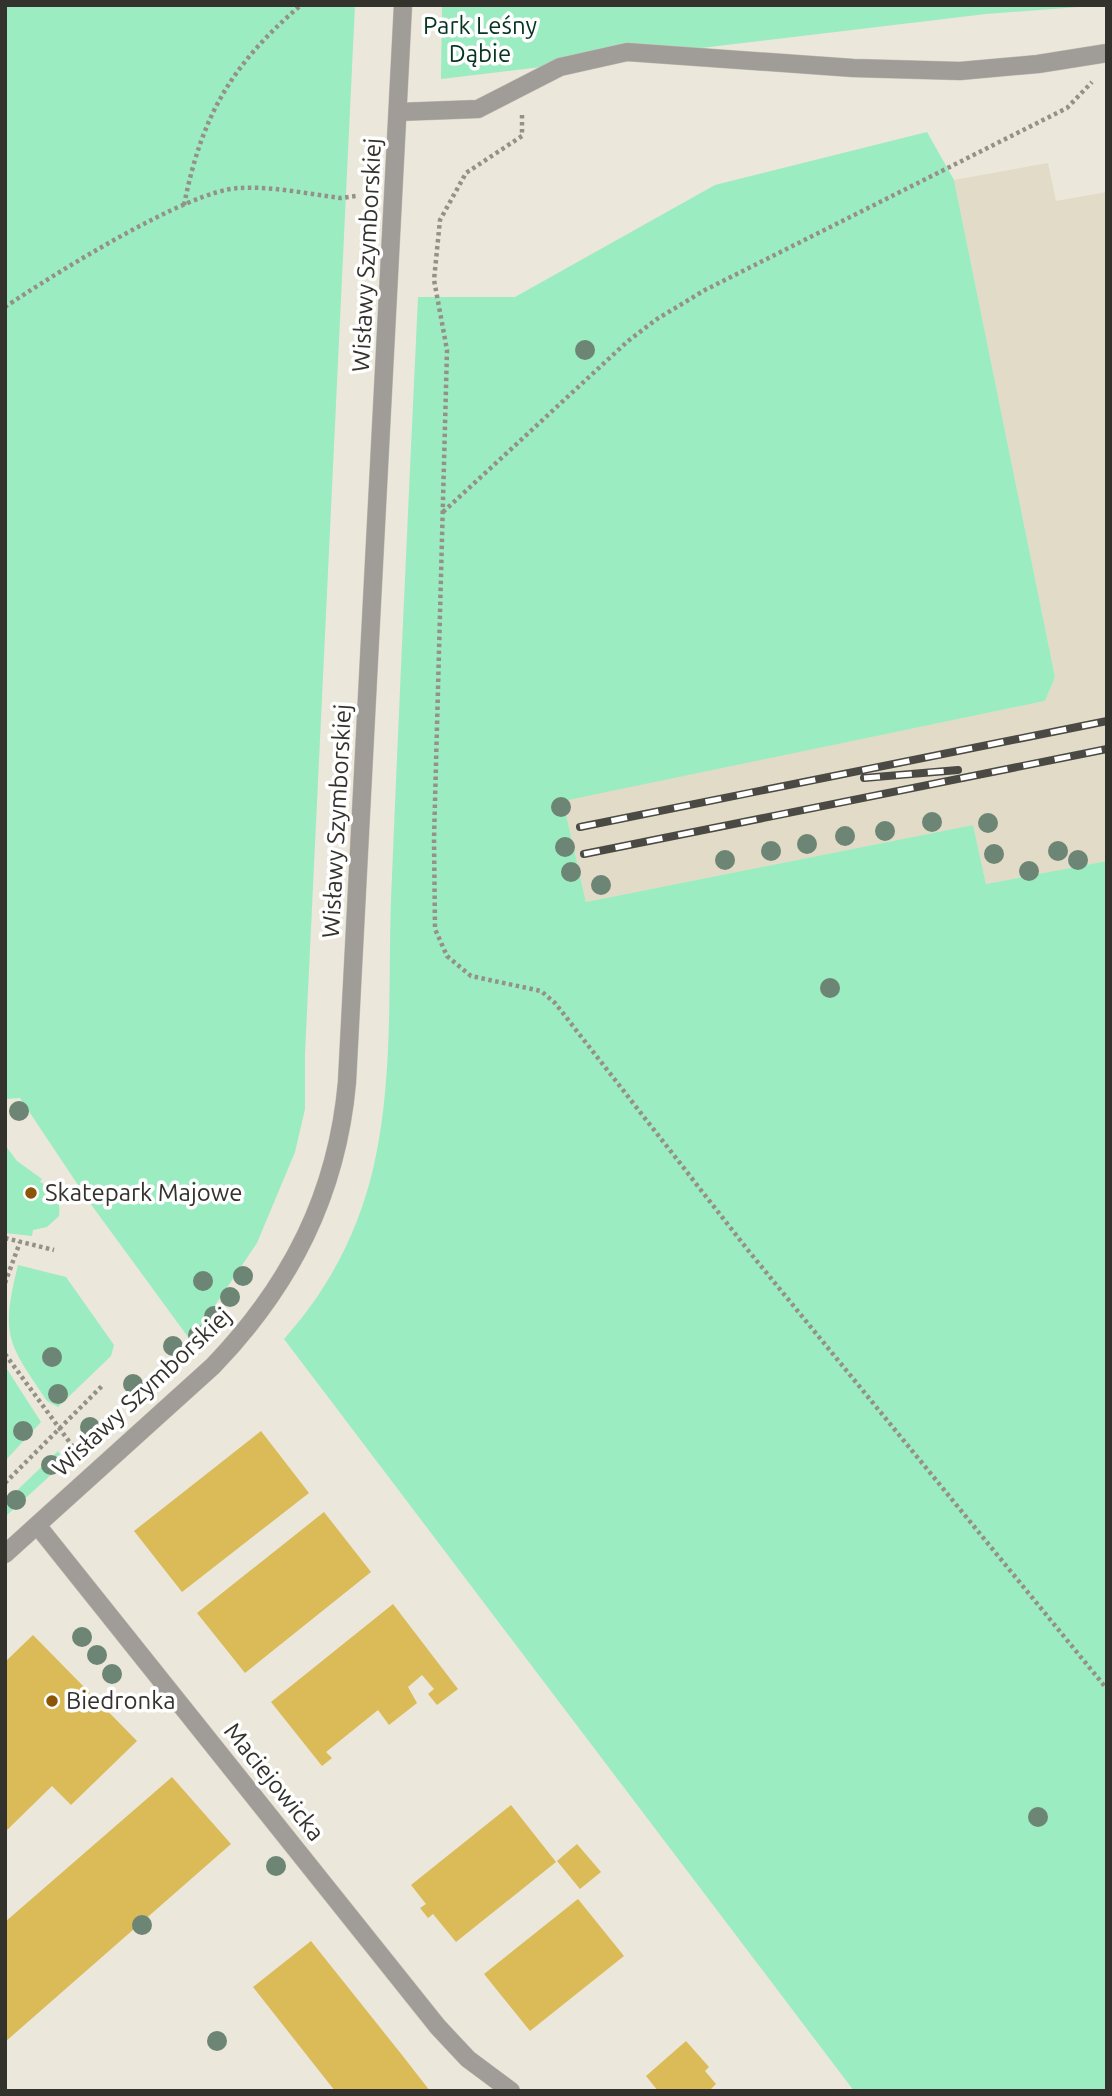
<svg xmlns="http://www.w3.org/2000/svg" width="1112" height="2096" font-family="Ubuntu,sans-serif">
<rect width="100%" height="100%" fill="#ebe7da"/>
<path fill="#e2dbc7" d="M1048,163L1056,201L1107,192V861L986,884L973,825L586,902L563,800L1045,701L1055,677L954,180Z"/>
<path fill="#9cecc1" d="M5,5H355L305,1054V1109L295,1152L257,1243L191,1341L90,1203L20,1098L5,1099Z
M442,5H1106L986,14L441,79Z
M927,132L954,180L1055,677L1045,701L563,801L586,902L973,825L986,884L1107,861V2091H854L284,1339C329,1289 359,1231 374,1165C395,1071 387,972 392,876C400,683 409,490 418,297H515L715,185Z
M5,1145L17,1161L42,1179L40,1182C56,1189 61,1199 59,1216L47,1227L33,1230L32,1236L5,1233Z
M18,1265L66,1277L114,1345L111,1356L58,1407L47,1401C8,1343 0,1337 18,1265Z
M5,1366L41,1422L5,1461Z
M58,1451L65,1462L7,1515L5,1502Z"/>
<path fill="#dabb58" d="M261,1431L309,1493L182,1592L134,1531Z
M324,1512L371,1572L245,1673L197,1613Z
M393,1604L458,1689L437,1705L428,1694L434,1689L422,1675L408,1687L417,1703L389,1725L378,1710L326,1752L332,1758L322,1766L271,1702Z
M33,1635L137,1741L71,1805L52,1786L5,1832V1662Z
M172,1777L231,1844L5,2042V1922Z
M511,1805L556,1862L456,1942L433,1914L428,1918L420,1908L426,1904L411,1885Z
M577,1844L601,1872L580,1889L557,1861Z
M578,1899L624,1956L530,2031L484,1974Z
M311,1941L402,2055L430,2091H335L253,1987Z
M686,2041L709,2067L705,2071L716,2084L709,2091H658L646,2076Z"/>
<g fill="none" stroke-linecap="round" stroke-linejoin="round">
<defs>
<path id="lane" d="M398,112L478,109L560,67L627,52L853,68L960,71L1038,64L1107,53"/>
<path id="street" d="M37,1525L438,2027L468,2059L511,2091
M5,1554L213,1366C291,1285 337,1194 347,1082L403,5"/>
</defs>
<use href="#lane" stroke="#c6c3b7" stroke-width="19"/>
<use href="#street" stroke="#c6c3b7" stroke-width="19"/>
<path stroke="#949188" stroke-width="4.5" stroke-dasharray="3.5 3.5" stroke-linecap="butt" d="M522,115V136L466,173L440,220L434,280L447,350L434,839L435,929L447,956L471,976L541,991L555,1003L747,1249L1107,1689
M184,205C202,115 231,65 301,5
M5,307C51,276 188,190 239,188C273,186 308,194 341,198L356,196
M443,512L628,341L657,319L705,290L1067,108L1092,82
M5,1238L54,1250
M5,1283L20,1242
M5,1354L79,1455
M5,1483L102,1386"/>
<use href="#lane" stroke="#a09c98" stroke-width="18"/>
<use href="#street" stroke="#a09c98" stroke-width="18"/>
<defs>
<path id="rail" d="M864,778L958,770
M580,827L1107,721
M584,854L1107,749"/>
</defs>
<use href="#rail" stroke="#4a4943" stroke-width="8"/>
<use href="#rail" stroke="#fff" stroke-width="5" stroke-dasharray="16" stroke-linecap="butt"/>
</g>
<g fill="#6d8574">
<circle cx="585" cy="350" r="10"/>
<circle cx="561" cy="807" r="10"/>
<circle cx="932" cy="822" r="10"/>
<circle cx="988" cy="823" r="10"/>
<circle cx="885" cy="831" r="10"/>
<circle cx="845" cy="836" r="10"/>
<circle cx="807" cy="844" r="10"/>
<circle cx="565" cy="847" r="10"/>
<circle cx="771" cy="851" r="10"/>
<circle cx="1058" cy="851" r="10"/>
<circle cx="994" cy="854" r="10"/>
<circle cx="725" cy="860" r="10"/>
<circle cx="1078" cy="860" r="10"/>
<circle cx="1029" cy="871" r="10"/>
<circle cx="571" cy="872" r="10"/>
<circle cx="601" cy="885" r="10"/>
<circle cx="830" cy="988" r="10"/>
<circle cx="19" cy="1111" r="10"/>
<circle cx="243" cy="1276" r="10"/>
<circle cx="203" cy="1281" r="10"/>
<circle cx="230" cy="1297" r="10"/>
<circle cx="214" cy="1316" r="10"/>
<circle cx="198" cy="1335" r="10"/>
<circle cx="173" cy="1346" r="10"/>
<circle cx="52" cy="1357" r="10"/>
<circle cx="133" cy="1384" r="10"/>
<circle cx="58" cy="1394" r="10"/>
<circle cx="90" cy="1427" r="10"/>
<circle cx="23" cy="1431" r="10"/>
<circle cx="51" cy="1465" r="10"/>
<circle cx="16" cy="1500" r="10"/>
<circle cx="82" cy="1637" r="10"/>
<circle cx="97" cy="1655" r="10"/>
<circle cx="112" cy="1674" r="10"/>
<circle cx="1038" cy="1817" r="10"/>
<circle cx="276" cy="1866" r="10"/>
<circle cx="142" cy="1925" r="10"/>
<circle cx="217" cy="2041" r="10"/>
</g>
<g fill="#8c5607" stroke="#fff" stroke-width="2.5">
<circle cx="31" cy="1193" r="7"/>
<circle cx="52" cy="1701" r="7"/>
</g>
<g text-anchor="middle" stroke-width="7" stroke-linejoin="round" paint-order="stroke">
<g font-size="24" fill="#063521" stroke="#fff">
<text x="480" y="34">Park Leśny<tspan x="480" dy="28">Dąbie</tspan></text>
</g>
<g font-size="24" fill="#33322d" stroke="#fff">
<text transform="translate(367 255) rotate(-87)" y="8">Wisławy Szymborskiej</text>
<text transform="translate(337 821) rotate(-87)" y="8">Wisławy Szymborskiej</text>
<text transform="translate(142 1392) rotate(-43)" y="8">Wisławy Szymborskiej</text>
<text transform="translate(274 1782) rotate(51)" y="8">Maciejowicka</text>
</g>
<g font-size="24" fill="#33322d" stroke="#fff" text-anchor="start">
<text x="45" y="1201">Skatepark Majowe</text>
<text x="66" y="1709">Biedronka</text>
</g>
</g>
<rect width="1112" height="2096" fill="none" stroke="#33322d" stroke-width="14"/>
</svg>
